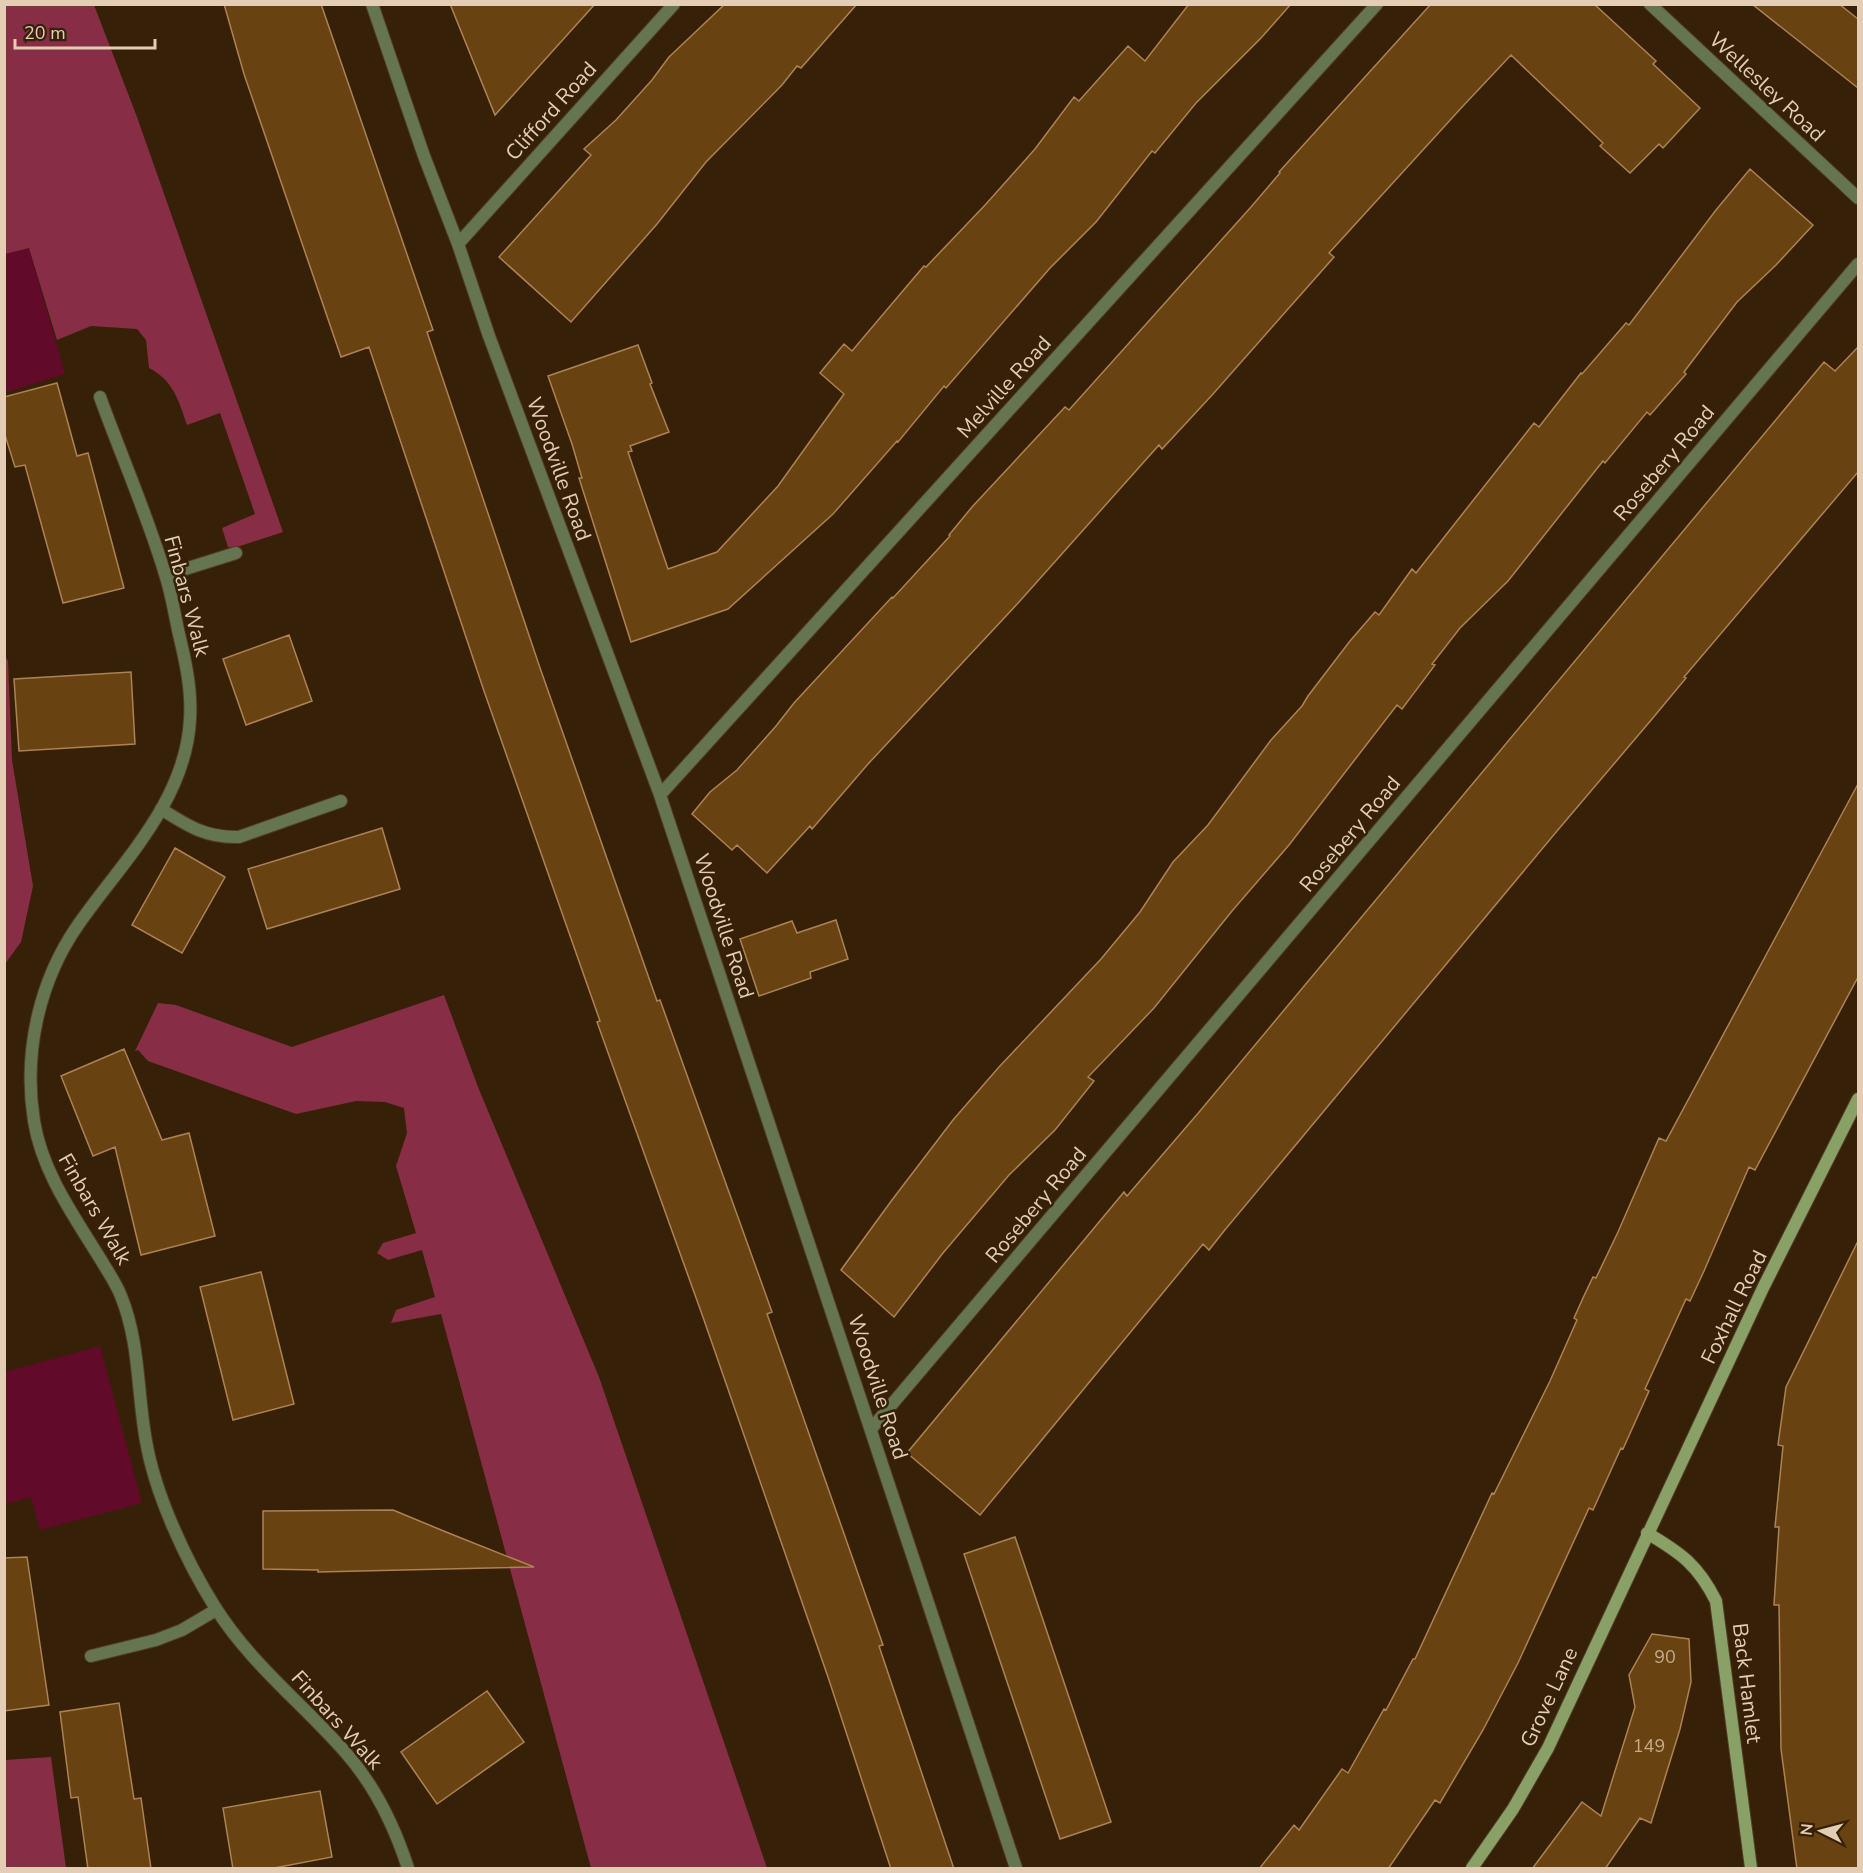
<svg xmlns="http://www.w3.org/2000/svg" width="1863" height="1873" font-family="'Nunito Sans',sans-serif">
<rect width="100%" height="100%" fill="#362108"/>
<path fill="#610a29" d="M29,248L65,374L5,393L4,254Z
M100,1346L142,1503L40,1530L31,1497L5,1504V1372Z"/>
<path fill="#882d46" d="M4,5H94L137,117L283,532L234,548L228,547L222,528L255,514L220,413L187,425C179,401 173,380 149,368L146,340L137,329L91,326L57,340L29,248L5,254Z
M4,654L8,661L12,760L33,886L21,942L5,964Z
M444,995L478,1087L599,1377L767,1868H591L441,1314L391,1323L396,1310L435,1297L422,1250L388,1260L377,1253L383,1243L416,1233L396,1166L407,1133L404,1108L385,1102L356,1101L296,1114L148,1061L138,1050L135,1051L158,1003L176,1005L292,1047Z
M51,1757L66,1868H5V1760Z"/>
<path fill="#694211" stroke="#ad8255" stroke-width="1.5" d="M224,4H321L433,330L427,332L539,665L657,1001L660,1000L772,1312L767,1314L883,1645L879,1646L954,1869H891L828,1677L704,1320L597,1022L600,1021L484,691L369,347L341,357L244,74Z
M450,4H595L495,115Z
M725,4H857L801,68L797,66L782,85L706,162L657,224L571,322L499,257L591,155L584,149L616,120L652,80L669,57Z
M1189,4H1291L1261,38L1196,103L1155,153L1152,151L1096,222L1050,268L946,388L944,386L898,442L897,441L833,514L728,609L631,642L579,478H582L572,444L548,376L638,345L652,383L650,384L669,432L630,446L632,451L628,452L668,569L717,552L778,486L844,394L820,373L844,344L852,351L924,266L926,267L986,204L1035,149L1074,97L1079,101L1128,46L1145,61Z
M1431,4H1594L1656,61L1653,64L1700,108L1663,148L1659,144L1630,173L1600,146L1603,143L1511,55L1463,106L1329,253L1334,257L1213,394L1162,449L1159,445L1019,602L868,764L812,829L810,826L767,873L737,845L732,850L692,814L710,792L737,770L776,726L794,703L892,597L893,598L950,536L949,535L972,507L1065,407L1069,410L1251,207L1280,173L1279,172Z
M1752,4H1839L1858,19V88Z
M1750,169L1813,225L1776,265L1737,302L1684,372L1686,374L1650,415L1647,412L1605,463L1603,461L1508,581L1460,628L1432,664L1435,665L1402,709L1397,705L1289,845L1232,911L1154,1008L1088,1077L1094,1081L1055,1130L1009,1175L943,1253L894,1317L841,1270L892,1200L953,1120L999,1067L1101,959L1140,912L1173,862L1208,825L1271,740L1302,706L1308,696L1350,641L1375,612L1379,615L1412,569L1416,573L1534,423L1539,427L1581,373L1582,374L1626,323L1629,325L1716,210Z
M1858,347V472L1684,677L1686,678L1652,719L1557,831L1224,1231L1209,1250L1203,1244L980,1515L907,1453L1124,1192L1127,1196L1200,1111L1824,362L1835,371Z
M57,383L77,456L88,453L124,588L63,603L25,465L15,467L4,432V397Z
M289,635L312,701L246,725L223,659Z
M131,672L135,744L19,751L14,679Z
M1858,784V977L1755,1170L1749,1167L1704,1271L1690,1301L1686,1299L1645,1389L1649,1391L1623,1449L1621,1448L1593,1510L1589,1508L1518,1663L1483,1730L1440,1803L1435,1800L1388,1869H1259L1294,1825L1299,1830L1342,1769L1348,1773L1384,1709L1386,1710L1413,1659H1415L1492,1493L1494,1494L1550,1381L1577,1320L1574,1318L1583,1298L1593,1277L1596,1278L1618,1232L1659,1138L1666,1141Z
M382,828L400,889L267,929L248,869Z
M175,848L225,877L182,953L132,925Z
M836,920L848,959L810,972L811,978L759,996L740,939L792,921L797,933Z
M124,1049L162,1140L189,1133L215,1236L141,1255L115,1147L93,1156L61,1076Z
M1858,1241V1869H1797L1781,1749L1779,1605H1774L1779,1527H1775L1783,1446L1778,1445L1786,1387Z
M261,1272L294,1404L233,1420L200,1287Z
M393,1510L446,1532L534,1567L318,1572V1570L263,1569V1511Z
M1015,1537L1111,1822L1060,1839L964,1554Z
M27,1557L49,1705L4,1711V1558Z
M1652,1634L1689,1639L1691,1682L1680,1729L1651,1823L1640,1818L1605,1869H1532L1582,1802L1601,1816L1635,1707L1629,1675Z
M487,1691L524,1742L437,1804L401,1752Z
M119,1703L134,1799L141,1798L151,1869H88L78,1797L71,1798L60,1712Z
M320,1791L332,1857L269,1869H233L223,1808Z"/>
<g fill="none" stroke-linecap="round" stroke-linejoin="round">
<defs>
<path id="street" d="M372,4L424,156L458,244L489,336L660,795L1016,1868
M1650,4L1858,198
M458,244L674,4
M100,397C121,455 147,514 165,574C171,592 174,611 178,630C185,659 192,689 190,719C186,801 122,862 78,925C39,981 23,1053 34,1121C42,1172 74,1216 101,1260C108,1272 116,1283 121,1296C140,1343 137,1392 146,1441C155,1494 186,1561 215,1607C250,1663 303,1704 346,1753C375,1786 395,1828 408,1868
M166,575L236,553
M660,795L1377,4
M161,809C188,826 206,838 239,837L341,801
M871,1429L1858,264
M91,1656L156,1640L182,1630L216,1610"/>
<path id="secondary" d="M1647,1533C1681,1553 1698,1565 1716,1601L1751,1868
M1472,1868L1513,1809L1548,1748L1763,1288L1858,1099"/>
</defs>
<use href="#street" stroke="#523d24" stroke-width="14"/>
<use href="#secondary" stroke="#523d24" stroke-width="14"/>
<use href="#street" stroke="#657451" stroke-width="12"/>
<use href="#secondary" stroke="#89a167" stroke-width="12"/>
</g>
<g text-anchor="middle" stroke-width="5" stroke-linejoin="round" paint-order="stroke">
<g font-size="18" fill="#c5aa8c">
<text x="1665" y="1663">90</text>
<text x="1649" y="1752">149</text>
</g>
<g font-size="21" fill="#e4cdb5" stroke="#362108">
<text transform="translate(1767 87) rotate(43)" y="7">Wellesley Road</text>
<text transform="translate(551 111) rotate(-48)" y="7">Clifford Road</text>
<text transform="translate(1004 387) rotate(-48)" y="7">Melville Road</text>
<text transform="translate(1664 463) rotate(-50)" y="7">Rosebery Road</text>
<text transform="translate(559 469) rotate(70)" y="7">Woodville Road</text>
<text transform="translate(187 596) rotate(75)" y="7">Finbars Walk</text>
<text transform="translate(1350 834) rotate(-50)" y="7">Rosebery Road</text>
<text transform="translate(724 926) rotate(72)" y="7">Woodville Road</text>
<text transform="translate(1036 1205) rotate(-50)" y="7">Rosebery Road</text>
<text transform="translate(95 1209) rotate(60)" y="7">Finbars Walk</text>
<text transform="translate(1734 1307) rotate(-64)" y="7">Foxhall Road</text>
<text transform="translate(878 1387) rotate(72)" y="7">Woodville Road</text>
<text transform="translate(1747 1683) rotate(83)" y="7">Back Hamlet</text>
<text transform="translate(1549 1697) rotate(-65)" y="7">Grove Lane</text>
<text transform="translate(337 1720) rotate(48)" y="7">Finbars Walk</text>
</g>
</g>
<rect width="1863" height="1873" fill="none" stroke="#e4cdb5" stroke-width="12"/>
<g transform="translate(1821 1831) rotate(276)" stroke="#362108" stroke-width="4.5" paint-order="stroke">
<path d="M0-4.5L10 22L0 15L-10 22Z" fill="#e4cdb5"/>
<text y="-9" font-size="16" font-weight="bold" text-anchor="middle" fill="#e4cdb5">N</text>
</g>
<path d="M15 39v9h140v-9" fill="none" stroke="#e4cdb5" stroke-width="3"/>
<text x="24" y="39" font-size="18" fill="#e4cdb5" stroke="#362108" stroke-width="4.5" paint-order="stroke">20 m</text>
</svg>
